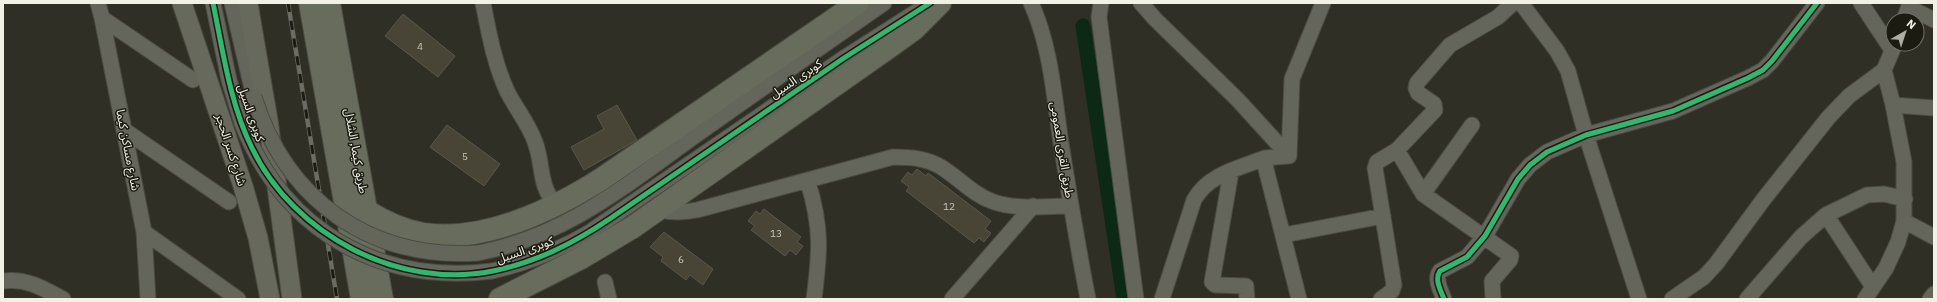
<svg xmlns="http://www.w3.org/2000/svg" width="1937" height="302" font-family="'IBM Plex Sans','Noto Sans Arabic',sans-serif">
<rect width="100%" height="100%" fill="#2f2f25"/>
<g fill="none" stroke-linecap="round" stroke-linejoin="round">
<path stroke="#0c2916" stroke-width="15" d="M1083,26L1124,299"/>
</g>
<path fill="#494536" stroke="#58574e" d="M403,14L455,56L438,77L385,36Z
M617,105L637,140L584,170L571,147L604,129L597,116Z
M447,125L500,164L484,186L430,147Z
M917,169L926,176L928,173L991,221L985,229L991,233L984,242L979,238L974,243L906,191L909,187L901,181L908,172L912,175Z
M764,209L801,237L797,242L803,246L796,255L790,250L785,256L751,230L755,226L748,221L756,211L760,214Z
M664,232L713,269L703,285L690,275L686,280L661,261L663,257L650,247Z"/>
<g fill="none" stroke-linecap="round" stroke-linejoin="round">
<defs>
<path id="minor" d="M98,3L102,18L144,232L148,299
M213,3L229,80L242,123
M232,3L254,97
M483,3C489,33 494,63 507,91C516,109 529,124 535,142C544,166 538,185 556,205
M1031,3C1051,47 1054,96 1061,143C1069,195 1078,247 1088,299
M1101,3L1099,17L1136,299
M1141,3L1155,19L1238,100L1289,156
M1521,3L1557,51L1568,71L1586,135L1639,299
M1861,3L1892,50
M1910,8L1934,20
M102,18L193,80
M1904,20L1910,3
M1893,105L1934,108
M124,130L229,202
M1397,150L1423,194L1511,256L1510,260L1492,281L1493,299
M1231,172L1212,282L1215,285L1246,286L1247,299
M808,182C822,228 820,252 814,299
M1423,194L1472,125
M656,209C671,213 682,213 697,210L893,157C909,157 926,158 941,167C959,178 973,195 994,202C1018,210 1046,206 1071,206
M1826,215L1873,287
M1904,221L1934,237
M144,232L238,299
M1284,235L1383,216
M478,253C567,236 627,184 699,133C760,90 822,46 884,3
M492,271C528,263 559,250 590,232L844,58L930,3
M3,281C26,278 43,288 63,299
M605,282L609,299
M952,299L1033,206
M1162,299L1194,200C1208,174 1240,168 1265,158
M1299,299L1266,169L1265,158L1289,156L1292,79L1323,3
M1381,299L1392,291L1394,285L1375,168L1377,162L1397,150L1435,110L1434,104L1418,93L1416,88L1417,83L1450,45L1498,17L1513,3
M1444,299C1441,291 1434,279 1440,271L1467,257L1485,236L1518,179L1530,165L1547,152L1586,135L1673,111L1748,78L1763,70L1772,61L1817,3
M1672,299L1704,277L1716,264L1763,200L1828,118L1849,96L1884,70
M1747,299L1801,237L1826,215L1867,195L1884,194L1905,199
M1865,299L1886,268L1898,242L1904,221V162L1893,105L1884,70L1895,44
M1930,299L1934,294"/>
<path id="major" d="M182,3L243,186L258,238L270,299
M248,3L268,120L292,299"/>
<path id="highway" d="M310,3L362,299
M329,3L382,299
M367,211C384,222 402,230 423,234C484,243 553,210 603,178L858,3
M500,299L581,258L633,227L892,45L914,29L940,3"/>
</defs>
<use href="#minor" stroke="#4b4b42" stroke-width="17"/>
<use href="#major" stroke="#4b4b42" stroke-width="21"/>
<use href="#highway" stroke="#4b4b42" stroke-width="24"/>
<use href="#minor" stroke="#64655b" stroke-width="15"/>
<use href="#major" stroke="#66695c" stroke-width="19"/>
<use href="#highway" stroke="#676c5c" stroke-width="22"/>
<defs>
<path id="rail" d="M288,3L337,299"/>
</defs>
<use href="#rail" stroke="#6c6c65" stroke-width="4.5"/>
<use href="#rail" stroke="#1b1b12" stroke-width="3" stroke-dasharray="9" stroke-linecap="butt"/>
<defs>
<path id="minor-bridge" d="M254,97C286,200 370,260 478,253
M242,123C283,230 379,285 492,271"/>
</defs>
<use href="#minor-bridge" stroke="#4b4b42" stroke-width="17" stroke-linecap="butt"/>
<use href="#minor-bridge" stroke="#64655b" stroke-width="15"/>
<defs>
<path id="cycleway" d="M213,3C223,51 230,104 252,148C294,235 398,290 493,271C537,262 574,243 611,218L844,58L930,3
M1444,299C1441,291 1434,279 1440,271L1467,257L1485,236L1518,179L1530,165L1547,152L1586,135L1673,111L1748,78L1763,70L1772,61L1817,3"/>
</defs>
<use href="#cycleway" stroke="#1b1b12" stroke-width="8"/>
<use href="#cycleway" stroke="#33b770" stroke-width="5"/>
</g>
<g text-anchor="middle" stroke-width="3" stroke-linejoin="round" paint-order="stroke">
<g font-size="10" fill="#c7c7b9">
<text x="420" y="50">4</text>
<text x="465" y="160">5</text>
<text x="949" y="210">12</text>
<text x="776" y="237">13</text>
<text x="681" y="263">6</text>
</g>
<g font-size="12" fill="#f1f2e5" stroke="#1b1b12">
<text transform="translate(796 79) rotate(-34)" y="4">كوبرى السيل</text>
<text transform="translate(251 113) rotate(71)" y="4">كوبرى السيل</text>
<text transform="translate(128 150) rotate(79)" y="4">شارع مساكن كيما</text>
<text transform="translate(231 150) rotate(72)" y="4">شارع كسر الحجر</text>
<text transform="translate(1062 150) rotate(81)" y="4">طريق القرى العمومى</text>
<text transform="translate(356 151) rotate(80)" y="4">طريق كيما, الشلال</text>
<text transform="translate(525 250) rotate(-19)" y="4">كوبرى السيل</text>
</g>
</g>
<rect width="1937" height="302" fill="none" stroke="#f1f2e5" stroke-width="8"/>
<g transform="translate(1905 32) rotate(39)"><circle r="19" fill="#1b1b12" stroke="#717166"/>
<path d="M0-3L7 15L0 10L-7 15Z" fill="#adaea2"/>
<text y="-6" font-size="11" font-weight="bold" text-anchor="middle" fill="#f1f2e5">N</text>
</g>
</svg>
